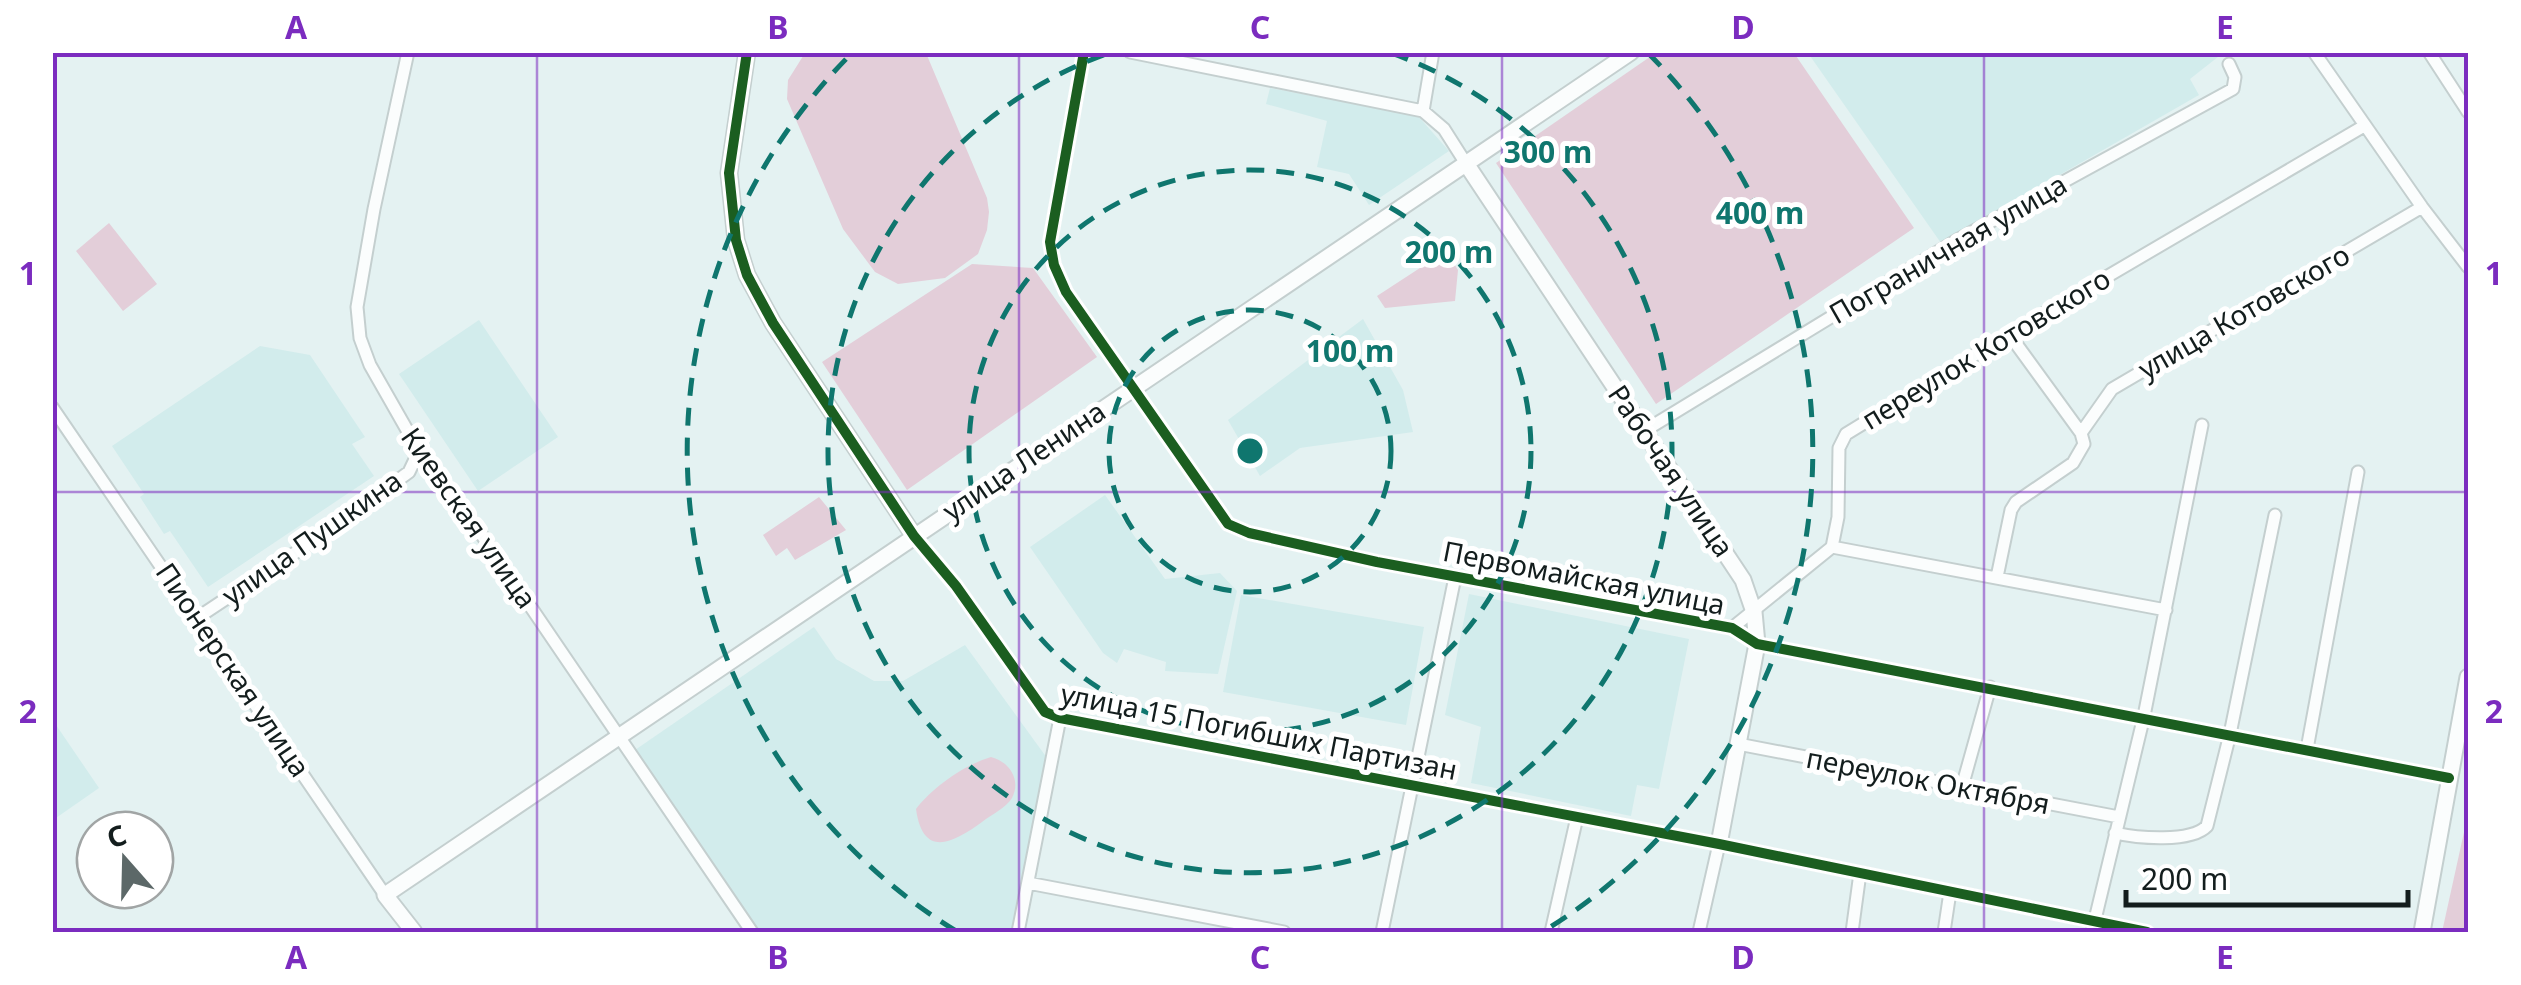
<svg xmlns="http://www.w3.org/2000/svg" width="2521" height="985" font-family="'Noto Sans',sans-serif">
<rect width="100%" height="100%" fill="#e4f2f2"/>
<path fill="#d2ecec" d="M1808,53H2223L2190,79L2199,95L1941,243Z
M1270,88L1418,116L1449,151L1369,205L1349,174L1317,167L1327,121L1266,104Z
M1363,319L1403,390L1413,432L1300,448L1260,476L1228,420Z
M479,320L558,437L478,491L399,374Z
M260,346L310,355L365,437L352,444L374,476L208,587L170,531L164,534L140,497L144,494L112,446Z
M1105,495L1165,579L1220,573L1237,591L1218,674L1165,671L1166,662L1124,649L1117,663L1103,653L1030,547Z
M1469,594L1689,639L1659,789L1637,785L1631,816L1471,783L1481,727L1445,715Z
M1241,595L1424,627L1406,725L1223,692Z
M814,627L836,659L874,681H903L965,645L1047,758L1011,932H759L635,750Z
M52,719L99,788L53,820H52Z"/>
<path fill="#e3ced9" d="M1657,52L1794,53L1914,228L1656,404L1496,163Z
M805,53H926L987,198L989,212L987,230L978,254L945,278L898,284L875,272L843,229L787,99L788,80Z
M109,223L157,284L123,311L76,251Z
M1446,251L1458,270L1455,301L1385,308L1377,296Z
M972,264L1033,268L1097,357L907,490L822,362Z
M819,497L846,530L795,560L787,548L776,556L763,535Z
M991,757C1008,761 1022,779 1012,798C1007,807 991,815 982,822C953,843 923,859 916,809C933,787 964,765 991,757Z
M2468,814V932H2442Z"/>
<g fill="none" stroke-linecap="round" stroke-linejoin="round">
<defs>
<path id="street" d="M408,52L374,209L357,307L360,338L370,365L419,451L477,528L752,932
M1084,52L1050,242L1054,265L1066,292L1228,524L1249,533L1377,562L1732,628L1757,644L2449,778
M1130,52L1423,111L1444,129L1465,162
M2314,52L2422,207L2468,267
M2429,52L2468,112
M1423,111L1433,52
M52,407L385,895
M1644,431L1959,239L2233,89L2235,77L2229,64
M2081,433L2112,389L2422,207
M914,536L956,586L1045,712L1060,718L1719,844L2147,932
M1832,547L1838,517L1839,448L1846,434L2009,334L2364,126
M1832,547L2166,610
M1997,577L2011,510L2016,502L2073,463L2084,444L2081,433L2009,334
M197,618L340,523L394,483L409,472L419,451
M1732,628L1832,547
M1738,744L2119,817
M2307,749L2358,472
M1962,787L1990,687
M2115,833C2137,838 2191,843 2207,826L2230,734L2275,515
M1028,883L1284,932
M1018,932L1060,718
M1382,932L1455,577
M1551,932L1577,817
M1699,932L1719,844
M1852,932L1860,873
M1944,932L1950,892
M2092,932L2144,716L2202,425"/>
<path id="secondary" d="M747,52L729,173L736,240L747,275L773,323L914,536
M1465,162L1743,580L1754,612L1757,644L1719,844
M414,932L385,895L1631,52
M2422,932L2468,677"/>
</defs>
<use href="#street" stroke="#c4cfcf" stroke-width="15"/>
<use href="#secondary" stroke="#c4cfcf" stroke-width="19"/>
<use href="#street" stroke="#fbfdfd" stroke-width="11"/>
<use href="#secondary" stroke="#fbfdfd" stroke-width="15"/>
<defs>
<path id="cycleway" d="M747,52L729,173L736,240L747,275L773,323L914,536L956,586L1045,712L1060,718L1719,844L2147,932
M1084,52L1050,242L1054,265L1066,292L1228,524L1249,533L1377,562L1732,628L1757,644L2449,778"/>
</defs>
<use href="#cycleway" stroke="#fff" stroke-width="16"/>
<use href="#cycleway" stroke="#1b5e20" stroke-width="10"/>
</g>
<path fill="none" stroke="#7b2cbf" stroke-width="2.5" stroke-opacity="0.55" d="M537,52V932M1019,52V932M1502,52V932M1984,52V932M52,492H2468"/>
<g fill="none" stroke="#0f766e" stroke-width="5" stroke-dasharray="18 12">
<circle cx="1250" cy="451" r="141"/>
<circle cx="1250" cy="451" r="281"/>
<path d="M1391 53A422 422 0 1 1 1109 53"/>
<path d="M956 931A563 563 0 0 1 852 53M1648 53A563 563 0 0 1 1544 931"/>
</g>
<g text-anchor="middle" stroke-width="10" stroke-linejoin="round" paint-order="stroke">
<g font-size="28" fill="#131d1d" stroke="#fff">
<text transform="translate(1948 249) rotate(-30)" y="10">Пограничная улица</text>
<text transform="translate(2244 312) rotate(-30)" y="10">улица Котовского</text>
<text transform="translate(1986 349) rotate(-31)" y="10">переулок Котовского</text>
<text transform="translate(1024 461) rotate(-34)" y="10">улица Ленина</text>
<text transform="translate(1671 471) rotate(56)" y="10">Рабочая улица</text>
<text transform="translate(469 518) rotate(55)" y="10">Киевская улица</text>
<text transform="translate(312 538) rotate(-35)" y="10">улица Пушкина</text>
<text transform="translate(1584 578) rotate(11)" y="10">Первомайская улица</text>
<text transform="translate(233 670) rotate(56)" y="10">Пионерская улица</text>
<text transform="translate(1259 732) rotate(11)" y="10">улица 15 Погибших Партизан</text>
<text transform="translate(1928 781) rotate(11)" y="10">переулок Октября</text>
</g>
</g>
<circle cx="1250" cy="451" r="15" fill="#0f766e" stroke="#fff" stroke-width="5"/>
<g font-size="30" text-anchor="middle" font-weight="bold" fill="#0f766e" stroke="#fff" stroke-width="10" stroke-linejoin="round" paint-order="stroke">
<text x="1548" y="163">300 m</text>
<text x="1760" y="224">400 m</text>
<text x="1449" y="263">200 m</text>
<text x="1350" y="362">100 m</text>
</g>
<rect width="2521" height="985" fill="none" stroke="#ffffff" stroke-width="110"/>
<g transform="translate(125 860) rotate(340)"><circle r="48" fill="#ffffff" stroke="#a1a5a5" stroke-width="2.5"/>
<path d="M0-8L18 38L0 25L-18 38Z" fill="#5c6868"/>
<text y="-15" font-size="28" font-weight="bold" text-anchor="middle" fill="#131d1d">С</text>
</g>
<path d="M2126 890v15h282v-15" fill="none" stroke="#131d1d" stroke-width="5"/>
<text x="2141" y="890" font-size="30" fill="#131d1d" stroke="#ffffff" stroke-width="8" paint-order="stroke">200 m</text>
<rect x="55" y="55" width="2411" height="875" fill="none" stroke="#7b2cbf" stroke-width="4"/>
<g font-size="32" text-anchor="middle" font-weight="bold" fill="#7b2cbf">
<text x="296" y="39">A</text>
<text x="778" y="39">B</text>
<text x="1260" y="39">C</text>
<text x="1743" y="39">D</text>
<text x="2225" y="39">E</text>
<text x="28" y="285">1</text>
<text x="2494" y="285">1</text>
<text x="28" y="723">2</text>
<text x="2494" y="723">2</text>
<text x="296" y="969">A</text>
<text x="778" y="969">B</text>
<text x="1260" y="969">C</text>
<text x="1743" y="969">D</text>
<text x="2225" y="969">E</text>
</g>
</svg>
